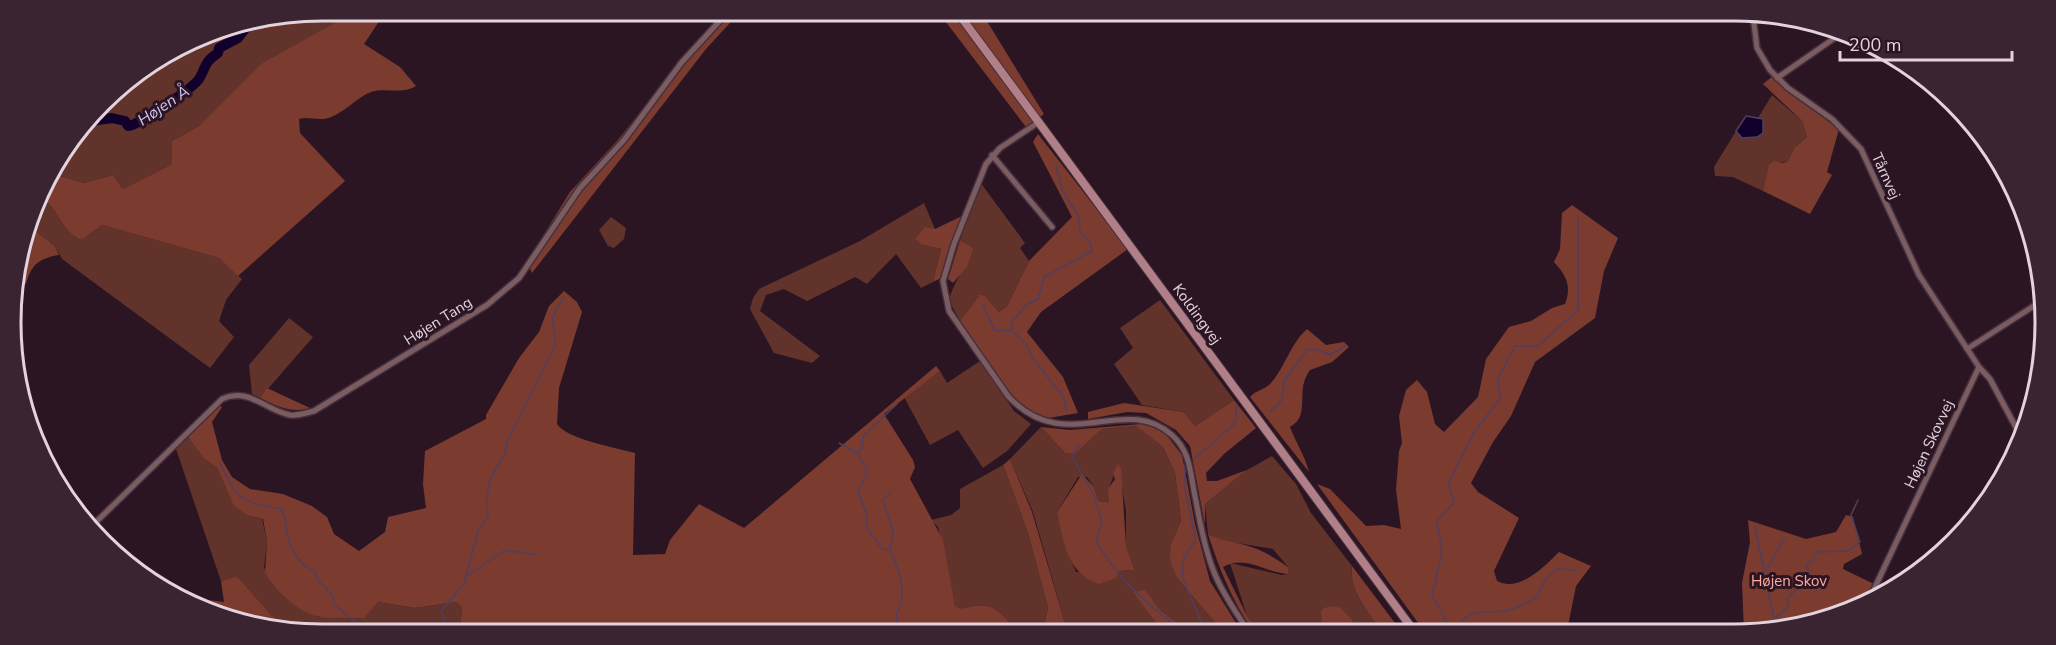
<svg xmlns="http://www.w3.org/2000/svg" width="2056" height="645" font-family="'Nunito Sans',sans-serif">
<rect width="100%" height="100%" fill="#2c1523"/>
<path fill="#61332b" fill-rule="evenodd" d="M322,11H344L340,20L306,41L221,105L199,126L172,141V164L123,189L113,175L84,183L51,173L117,88L203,34Z
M1772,95L1802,121L1807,137L1794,148L1788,161L1770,165L1763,191L1733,177L1715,176L1714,167L1736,131L1742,138L1763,133V119L1758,118Z
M980,182L1025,243L1020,248L1029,261L1007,306L999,312L985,296L980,294L960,321L949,300C954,280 967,267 974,248L960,240Z
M39,198C60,206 58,231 82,240L102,225L219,258L242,279L226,300L219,321L234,337L210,368L62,259L55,246L30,227Z
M924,203L935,229L923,245L941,249L933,282L921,288L896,254L867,284L855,277L807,301L784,289L766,295L760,311L820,356L812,363L774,353L750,309L753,298L759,289L860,241Z
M611,217L626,228L624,239L614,248L608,246L599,230Z
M1160,300L1234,400L1195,426L1184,412L1142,405L1114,364L1133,348L1120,328Z
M289,318L313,337L260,398L252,394L249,365Z
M980,361L1014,411L1031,424L1007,451L983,468L958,430L930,445L904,397L940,371L947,383Z
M1137,426L1163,447L1175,473L1181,520L1171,544L1177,578L1222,631L1187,630L1160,610L1145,591L1162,630H1067L1033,512L1010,459L1041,427L1065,453H1076L1102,429ZM1118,465L1126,511V546L1135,570L1119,571L1117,574L1076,572L1068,553L1057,512L1078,477H1087L1094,487L1098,501L1109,502L1110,485Z
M187,436L204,459L217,468L231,499L249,516L262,519L267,541L264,568L296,605L319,617L378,602L415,608L456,602L462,607L460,629L283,628L237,576L221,581L175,446Z
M1272,456L1296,484L1311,513L1352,566C1349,591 1367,610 1381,631H1351L1353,621L1322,625L1330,631H1259L1247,616L1230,563L1282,575L1288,574V567L1273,549L1219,540L1208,534L1205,504L1247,470Z
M1003,465L1028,533L1048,608L1044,626L1039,630H1016C1003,615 995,602 973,606C965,608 963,610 955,606L938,527L931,520L951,515L960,508V489Z"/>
<path fill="#7b3b2f" d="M344,11H393L382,17L364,44L400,67L416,86C402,95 385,87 371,92C356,98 345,112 331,117C319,122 310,116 299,119L300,133L345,181L238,276L219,258L102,225L82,240C58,231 60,206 39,198L43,184L51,173L84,183L113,175L123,189L172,164V141L199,126L261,64L340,20Z
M723,12H740L706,49L532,273L527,262L570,192L616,142Z
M939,13H982L1044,114L1026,127Z
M1773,76L1791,94L1839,129L1827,172L1832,175L1810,214L1763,191L1769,165L1774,161L1783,163L1788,161L1794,148L1807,137L1802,121L1763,84Z
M1038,134L1128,249L1041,312L1027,332L1063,377L1078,413L1043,419L1013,398L960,321L980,294L985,296L999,312L1007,306L1029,261L1072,217L1033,142Z
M1572,205L1618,238L1604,271L1595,318L1535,362L1511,416L1493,442L1471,483L1478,492L1519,518L1494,571L1497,581C1519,593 1545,566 1559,552L1591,566L1576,586L1567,631H1424L1317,484L1330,489L1366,526L1384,525L1401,529L1396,490L1399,451L1402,443L1399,416L1406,390L1417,380L1427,392L1435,424L1444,432L1478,397L1486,359L1509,327L1531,321L1552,308L1565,304C1572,286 1566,275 1554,262L1560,249L1562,213Z
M962,216L941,278L933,282L941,249L923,245L915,239L925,227L935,229Z
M30,227L55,246L59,255C39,258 31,265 26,284L15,275Z
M960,240L974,248L967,267L953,283L948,279Z
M564,291L577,302L582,312L559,388L557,424C566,439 617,448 635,453L633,555L665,554L670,540L699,504L744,528L936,366L940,371L884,414L913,460L915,467L910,479L943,540L955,606C963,610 965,608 973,606C995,602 1003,615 1016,630L460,629L462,607L456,602L415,608L378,602L364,618C350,617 334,619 321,617C299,614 276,591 265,573L267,541L263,519L249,516L234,506L217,468L204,459L187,436L220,406L222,407L212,422L222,460L232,477L250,489L283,494L312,506L327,517L334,534L359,551L385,532L388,517L426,508L423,484L425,451L486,419V415L519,358L539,332L549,306Z
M1307,329L1326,345L1344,342L1349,347L1332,362L1310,370C1294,391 1312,415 1290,427C1296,443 1305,456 1309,472L1250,397C1256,390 1264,390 1270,384C1285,368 1290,344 1307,329Z
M267,388L310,408C291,414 277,406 260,398Z
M1234,400L1256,428L1224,454L1206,473L1207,481H1217L1247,470L1205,504V525L1190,446L1176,430L1146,413L1127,412L1088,419V412L1124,403L1184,412L1195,426Z
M1141,424L1157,427L1165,433L1182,455L1195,524L1210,581L1241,631H1222L1177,578L1170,560L1171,544L1181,520L1175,473L1163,447L1136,426L1102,429L1076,453H1065L1041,427L1070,430Z
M1010,459L1032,512L1067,630H1039L1044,626L1048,608L1028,533L1003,465Z
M1118,464L1121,468L1126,546L1135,570L1119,571L1116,578L1099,584C1066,573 1064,542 1057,512L1082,474L1094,487L1098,501L1109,502L1108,489L1115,479L1113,473Z
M1846,515L1853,517L1862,554L1844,564L1843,569L1874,584L1863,605L1775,632H1744L1742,583L1750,542L1748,520L1806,539L1836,532Z
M1208,534C1220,541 1232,541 1245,545C1261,549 1275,558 1288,567V574C1266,573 1245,554 1223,567L1247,616L1259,631H1253C1232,600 1219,569 1208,534Z
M1352,566L1401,631H1381C1367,610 1349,591 1352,566Z
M237,576L283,628H261L196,601L200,599L224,602L221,581Z
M1145,590L1160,610L1187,630H1162L1133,592Z
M1333,606L1341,608L1353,621L1351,631H1330L1322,625L1321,611L1324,608Z"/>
<path fill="#10002b" stroke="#4f3f60" stroke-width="1.5" d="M1746,116L1763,119V133L1757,137L1742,138L1736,131Z"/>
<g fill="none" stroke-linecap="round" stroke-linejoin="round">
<path stroke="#4f3f60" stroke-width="1.5" d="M1056,166L1062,190L1079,217L1080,232L1090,243L1092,251L1044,277L1038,299L1026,305L1011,323L1012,330L1026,345L1033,359L1063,396L1067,412
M983,305L995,331L1012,330
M1271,411L1281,401L1285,380L1307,350L1316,349L1330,355L1345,346
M839,443L857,453
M1080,444L1072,456L1094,496L1102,522L1096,541C1115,576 1150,608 1183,630
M1194,459L1232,426L1236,420V406
M220,463C239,501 239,501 281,509C287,517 285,524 287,533C290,547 301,568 315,571L317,579L332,595L334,604L363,629
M1185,465V490L1196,540L1184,557L1182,576L1205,631
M1755,527L1774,619L1779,630
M890,549L893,531L883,500L891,492
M1765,572L1785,537
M466,577L505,550L537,555
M1774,619L1788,607L1787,599L1810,575L1806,565L1813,560L1817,552L1848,551L1860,542L1851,515L1858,500
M1449,627L1432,595L1442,553L1437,520L1454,503L1448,483L1475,431L1500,399L1498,378L1515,346H1538L1578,310V216
M448,629L441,611L464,584L478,531L488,517C487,501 486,488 493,473C500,459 506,459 507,442L556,344L552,318L563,298
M895,630L898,627L896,614C909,596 899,569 890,550L882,549L867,528V515L858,492L867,472L858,453L862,447L863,436L897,404
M1454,631C1471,605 1483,615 1509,610C1518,608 1528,602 1536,598L1545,580L1556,569L1576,570"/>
<path stroke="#10002b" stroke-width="10" d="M91,121L112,118L125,121L128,126C139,125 193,88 199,79C207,66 203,63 218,53L219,48L238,38L248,25"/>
<defs>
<path id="street" d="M1753,16L1757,48L1770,70L1788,88L1832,119L1861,149L1919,275L1979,367
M1777,78L1839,35
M1039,122L1000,148L986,164L954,244L943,281L949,311L1008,396C1065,458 1124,392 1172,435C1192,453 1190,476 1196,501C1200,524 1205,550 1214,572C1222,593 1236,612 1248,631
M992,155L1052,227
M1967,349L2040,302
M93,525L222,399C249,387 265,410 290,415C298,416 306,413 314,411L487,305L519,278L580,188L624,140L682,62L728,12
M1867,604L1979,367L1990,379L2020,435"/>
<path id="secondary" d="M958,13L1414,631"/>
</defs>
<use href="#street" stroke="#46303d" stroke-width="8"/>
<use href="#secondary" stroke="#46303d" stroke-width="10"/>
<use href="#street" stroke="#7b5c61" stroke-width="5"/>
<use href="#secondary" stroke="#b07f87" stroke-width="8"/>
</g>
<g text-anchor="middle" stroke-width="6" stroke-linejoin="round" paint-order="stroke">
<g font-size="15" fill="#e3d3dc" stroke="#2c1523">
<text transform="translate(1886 176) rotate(66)" y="5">Tårnvej</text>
<text transform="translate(1197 314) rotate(54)" y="5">Koldingvej</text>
<text transform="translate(438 321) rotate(-32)" y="5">Højen Tang</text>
<text transform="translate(1929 444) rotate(-65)" y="5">Højen Skovvej</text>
</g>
<g font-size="15" fill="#fdad9d" stroke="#2c1523">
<text x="1789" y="586">Højen Skov</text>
</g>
<g font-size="16" font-style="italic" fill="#cfc4f8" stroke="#2c1523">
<text transform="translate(163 105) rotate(-34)" y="6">Højen Å</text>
</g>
</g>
<path d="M0 0H2056V645H0ZM322 21H1734A301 301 0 0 1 2035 322V323A301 301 0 0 1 1734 624H322A301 301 0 0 1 21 323V322A301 301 0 0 1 322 21Z" fill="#3b2432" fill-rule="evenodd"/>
<path fill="none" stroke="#e3d3dc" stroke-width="3" d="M322 21H1734A301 301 0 0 1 2035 322V323A301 301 0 0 1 1734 624H322A301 301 0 0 1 21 323V322A301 301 0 0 1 322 21Z"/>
<path d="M1840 51v9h172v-9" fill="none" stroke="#e3d3dc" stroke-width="3"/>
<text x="1849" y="51" font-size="18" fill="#e3d3dc" stroke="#2c1523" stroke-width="4.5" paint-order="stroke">200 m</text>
</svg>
